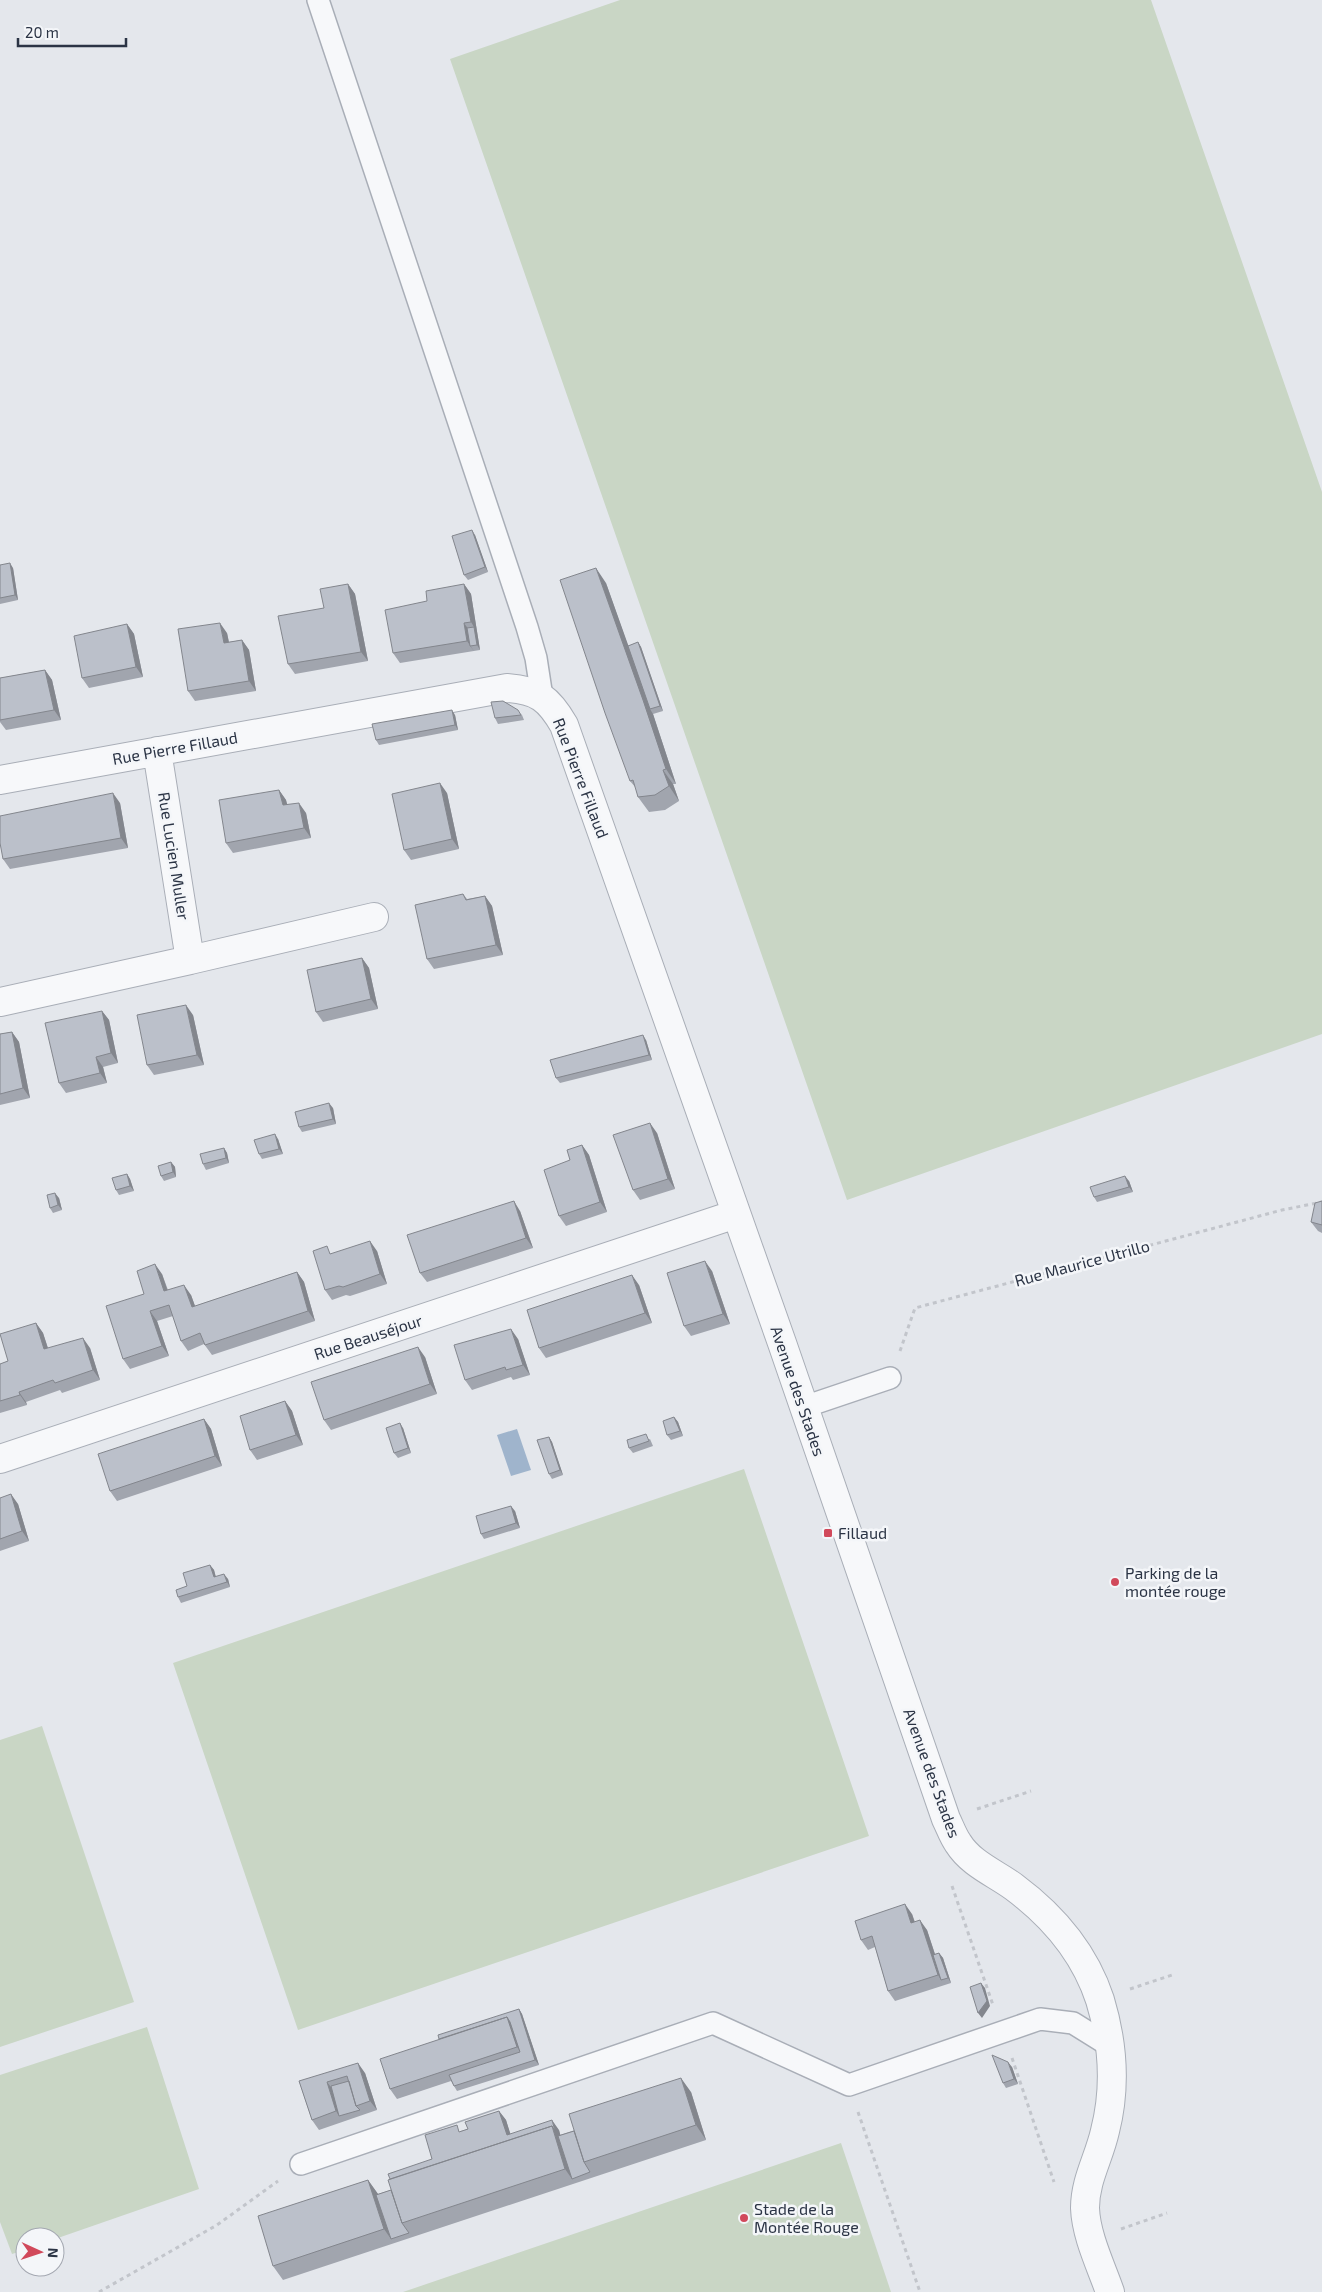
<svg xmlns="http://www.w3.org/2000/svg" width="1322" height="2292" font-family="'Exo 2',sans-serif">
<rect width="100%" height="100%" fill="#e4e7ec"/>
<path fill="#c9d6c5" d="M620,0H1151L1322,492V1034L847,1200L450,59Z
M744,1469L869,1836L298,2030L173,1663Z
M42,1726L134,2002L0,2047V1740Z
M147,2027L199,2189L55,2239V2237H25V2250L12,2254L0,2222V2075Z
M841,2143L891,2292H403Z"/>
<path fill="#9fb4cc" d="M517,1429L531,1470L511,1476L497,1435Z"/>
<g fill="none" stroke-linecap="round" stroke-linejoin="round">
<defs>
<path id="lane" d="M318,0L527,627L536,658L542,697
M804,1407L890,1378
M301,2164L713,2023L849,2085L1040,2019L1073,2023L1110,2046"/>
<path id="street" d="M0,780L507,688C538,690 549,699 564,725L782,1343L946,1819C950,1827 953,1836 958,1843C971,1864 995,1873 1014,1887C1053,1916 1085,1954 1100,2000C1113,2043 1116,2088 1105,2131C1099,2158 1085,2180 1085,2208C1086,2236 1101,2266 1110,2292
M190,960L374,917
M0,1002L190,960L157,751
M0,1459L736,1214"/>
</defs>
<use href="#lane" stroke="#a9aeb7" stroke-width="24"/>
<use href="#street" stroke="#a9aeb7" stroke-width="30"/>
<path stroke="#c2c5cb" stroke-width="3" stroke-dasharray="4 4" stroke-linecap="butt" d="M900,1351L915,1308L1282,1210L1322,1202
M977,1809L1031,1791
M952,1886L993,2005
M1130,1989L1172,1975
M1012,2058L1054,2182
M858,2112L920,2292
M1121,2229L1167,2213
M99,2292L217,2225L278,2181"/>
<use href="#lane" stroke="#f7f8fa" stroke-width="21"/>
<use href="#street" stroke="#f7f8fa" stroke-width="28"/>
</g>
<path fill="#a1a5ae" d="M475,535L488,572L468,580L464,575Z
M0,565L13,568L18,600L0,604Z
M606,583L628,646L638,642L641,647L663,711L653,714L676,784H673L679,801L665,810L649,812L638,797L636,788L630,781Z
M348,584L355,594L368,661L295,674L288,664L324,608Z
M464,584L471,594L480,650L400,663L393,653L427,601Z
M127,624L134,634L143,677L89,688L82,678Z
M227,633L229,642L242,640L249,650L256,691L195,701L188,691Z
M45,670L52,680L61,720L6,730L0,722V678Z
M503,701L522,715L524,720L498,724L495,718Z
M455,715L458,730L379,745L376,740Z
M279,790L286,800L287,805L306,813L311,838L233,853L226,843Z
M447,793L459,849L411,860L404,850Z
M120,803L128,848L10,869L3,859Z
M463,894L467,899L485,896L492,906L503,955L434,969L427,959Z
M362,958L369,968L378,1009L323,1022L316,1012Z
M102,1011L109,1020L118,1063L103,1067L107,1083L66,1093L59,1083Z
M193,1015L204,1065L154,1075L147,1065Z
M12,1032L19,1042L30,1098L0,1105V1034Z
M646,1040L652,1060L560,1083L556,1078Z
M333,1108L336,1124L302,1132L299,1127Z
M657,1133L675,1189L640,1200L633,1190Z
M278,1139L283,1154L262,1159L259,1154Z
M582,1145L589,1155L607,1212L566,1226L559,1216L570,1160Z
M224,1148L227,1153L229,1163L206,1170L203,1164Z
M171,1162L175,1167L176,1177L164,1181L161,1176Z
M127,1174L130,1179L134,1191L119,1195L116,1190Z
M1129,1181L1133,1192L1097,1202L1094,1197Z
M59,1198L62,1210L53,1213L50,1208Z
M1322,1201V1233L1318,1231L1311,1222Z
M520,1211L533,1248L427,1282L420,1273Z
M377,1251L387,1284L350,1296L346,1295L332,1300L325,1290L332,1254Z
M712,1271L730,1324L691,1336L684,1326Z
M297,1272L304,1282L315,1321L212,1355L204,1344L188,1351L181,1341L173,1316L157,1321L169,1356L130,1369L123,1359L144,1294L162,1274L168,1290L191,1295L195,1306Z
M639,1285L652,1323L546,1358L539,1348Z
M36,1323L43,1333L48,1348H90L100,1380L62,1393L60,1390L26,1402L27,1405L0,1413V1364L8,1361Z
M518,1339L530,1375L513,1380L511,1377L472,1390L465,1380Z
M425,1357L437,1394L331,1430L324,1420Z
M285,1401L292,1411L303,1445L257,1460L250,1450Z
M674,1417L678,1422L683,1436L671,1440L667,1435Z
M204,1419L211,1429L222,1466L117,1501L110,1491Z
M403,1428L411,1453L398,1458L394,1453Z
M549,1437L552,1442L563,1475L552,1479L549,1474Z
M650,1439L653,1446L633,1453L629,1448Z
M0,1498L18,1504L29,1541L0,1551Z
M515,1511L520,1528L484,1539L481,1534Z
M210,1565L214,1570L216,1577L228,1579L230,1587L181,1603L178,1597L187,1586Z
M912,1914L915,1922L927,1930L935,1954L939,1953L943,1958L951,1983L895,2001L888,1991L875,1947L868,1950L861,1940Z
M519,2009L522,2014L539,2065L457,2091L451,2081L397,2099L390,2089L439,2039Z
M1012,2067L1018,2084L1006,2088L1003,2083Z
M365,2073L377,2110L319,2130L312,2120L299,2081Z
M691,2092L706,2140L283,2280L273,2266L368,2180L378,2194L391,2190L432,2159L461,2131L468,2129L499,2111L506,2120L510,2134L559,2130L560,2135Z"/>
<path fill="#83868d" d="M472,530L475,535L488,572L485,567Z
M10,563L13,568L18,600L15,595Z
M596,568L606,583L651,709H650L653,714L676,784L666,769Z
M348,584L355,594L368,661L361,652Z
M464,584L471,594L480,650L477,645L474,627L471,622Z
M220,623L227,633L231,653L224,643Z
M464,623L471,633L470,646L474,651L467,641Z
M127,624L134,634L143,677L136,667Z
M242,640L249,650L256,691L249,681Z
M638,642L641,647L663,711L660,706Z
M45,670L52,680L61,720L54,710Z
M452,710L455,715L458,730L455,725Z
M663,770L673,784L679,801L669,786Z
M440,783L447,793L459,849L452,839Z
M279,790L286,800L290,815L283,805Z
M113,793L120,803L128,848L121,838Z
M299,803L306,813L311,838L304,828Z
M485,896L492,906L503,955L496,945Z
M362,958L369,968L378,1009L371,999Z
M186,1005L193,1015L204,1065L197,1055Z
M102,1011L109,1020L118,1063L111,1053Z
M12,1032L19,1042L30,1098L23,1088Z
M643,1035L646,1040L652,1060L649,1055Z
M96,1057L103,1067L107,1083L100,1073Z
M329,1103L333,1108L336,1124L333,1119Z
M650,1123L657,1133L675,1189L668,1179Z
M275,1134L278,1139L283,1154L279,1149Z
M582,1145L589,1155L607,1212L600,1202Z
M224,1148L227,1153L229,1163L226,1158Z
M171,1162L175,1167L176,1177L173,1172Z
M127,1174L130,1179L134,1191L130,1186Z
M1125,1176L1129,1181L1133,1192L1129,1187Z
M55,1193L59,1198L62,1210L58,1205Z
M514,1201L520,1211L533,1248L526,1238Z
M370,1241L377,1251L387,1284L380,1274Z
M705,1261L712,1271L730,1324L723,1314Z
M155,1264L162,1274L171,1301L164,1291Z
M297,1272L304,1282L315,1321L308,1311Z
M632,1275L639,1285L652,1323L645,1313Z
M184,1285L191,1295L199,1317L192,1307Z
M150,1311L157,1321L169,1356L162,1346Z
M36,1323L43,1333L51,1358L44,1349Z
M511,1329L518,1339L530,1375L523,1365Z
M83,1338L90,1348L100,1380L93,1370Z
M418,1347L425,1357L437,1394L430,1384Z
M19,1392L26,1402L27,1405L20,1395Z
M285,1401L292,1411L303,1445L296,1435Z
M674,1417L678,1422L683,1436L680,1431Z
M204,1419L211,1429L222,1466L215,1456Z
M400,1423L403,1428L411,1453L408,1448Z
M549,1437L552,1442L563,1475L560,1470Z
M11,1494L18,1504L29,1541L22,1531Z
M511,1506L515,1511L520,1528L516,1523Z
M210,1565L214,1570L217,1582L214,1577Z
M224,1574L228,1579L230,1587L227,1582Z
M905,1904L912,1914L918,1933L911,1923Z
M920,1920L927,1930L943,1979L941,1980L938,1975Z
M939,1953L943,1958L951,1983L948,1978Z
M981,1983L985,1988L990,2006L982,2018L978,2013Z
M519,2009L522,2014L539,2065L535,2060Z
M507,2017L514,2027L524,2057L517,2047Z
M1008,2062L1012,2067L1018,2084L1014,2079Z
M358,2063L365,2073L377,2110L370,2101Z
M681,2078L691,2092L706,2140L696,2125Z
M327,2082L334,2091L339,2116L336,2111Z
M499,2111L506,2120L514,2145L507,2135Z
M552,2120L559,2130L562,2141L555,2131Z
M552,2126L562,2141L572,2179L565,2169Z
M368,2180L378,2194L391,2239L384,2229Z"/>
<path fill="#bbc0ca" stroke="#83868d" d="M472,530L485,567L464,575L452,536Z
M10,563L15,595L0,598V565Z
M596,568L643,700L666,769L663,770L669,786L655,795L638,797L633,780L630,781L605,713L560,580Z
M348,584L361,652L288,664L278,616L324,608L320,589Z
M464,584L471,622L464,623L467,641L393,653L385,610L427,601L426,591Z
M220,623L224,643L242,640L249,681L188,691L178,629Z
M127,624L136,667L82,678L74,636Z
M474,627L477,645L470,646L467,628Z
M638,642L660,706L650,709L628,646Z
M45,670L54,710L0,720V678Z
M503,701L518,710L521,715L495,718L491,702Z
M452,710L455,725L376,740L372,724Z
M440,783L452,839L404,850L392,794Z
M279,790L283,805L299,803L304,828L226,843L219,800Z
M113,793L121,838L3,859L0,843V816Z
M463,894L466,900L485,896L496,945L427,959L415,905Z
M362,958L371,999L316,1012L307,970Z
M186,1005L197,1055L147,1065L137,1015Z
M102,1011L111,1053L96,1057L100,1073L59,1083L45,1023Z
M12,1032L23,1088L0,1094V1034Z
M643,1035L649,1055L556,1078L550,1060Z
M329,1103L333,1119L299,1127L295,1112Z
M650,1123L668,1179L633,1190L613,1135Z
M275,1134L279,1149L259,1154L254,1140Z
M582,1145L600,1202L559,1216L544,1170L570,1160L567,1150Z
M224,1148L226,1158L203,1164L200,1154Z
M171,1162L173,1172L161,1176L158,1166Z
M127,1174L130,1186L116,1190L112,1178Z
M1125,1176L1129,1187L1094,1197L1090,1187Z
M55,1193L58,1205L50,1208L47,1195Z
M514,1201L526,1238L420,1273L407,1235Z
M1322,1201V1225L1311,1222L1315,1203Z
M370,1241L380,1274L343,1287L339,1286L325,1290L313,1251L327,1246L330,1254Z
M705,1261L723,1314L684,1326L667,1273Z
M155,1264L164,1291L184,1285L192,1307L297,1272L308,1311L205,1345L200,1333L181,1341L169,1305L150,1311L162,1346L123,1359L106,1306L144,1294L137,1271Z
M632,1275L645,1313L539,1348L527,1310Z
M36,1323L44,1349L83,1338L93,1370L55,1383L53,1380L19,1392L20,1395L0,1401V1364L8,1361L0,1334Z
M511,1329L523,1365L506,1370L505,1367L465,1380L454,1345Z
M418,1347L430,1384L324,1420L311,1382Z
M285,1401L296,1435L250,1450L240,1416Z
M674,1417L680,1431L667,1435L663,1421Z
M204,1419L215,1456L110,1491L98,1454Z
M400,1423L408,1448L394,1453L386,1428Z
M646,1434L649,1441L629,1448L627,1440Z
M549,1437L560,1470L549,1474L537,1440Z
M11,1494L22,1531L0,1539V1498Z
M511,1506L516,1523L481,1534L476,1516Z
M210,1565L214,1577L224,1574L227,1582L178,1597L176,1590L187,1586L183,1573Z
M905,1904L911,1923L920,1920L938,1975L888,1991L872,1936L861,1940L855,1921Z
M939,1953L948,1978L941,1980L933,1955Z
M981,1983L987,2001L978,2013L970,1987Z
M519,2009L535,2060L454,2086L449,2075L520,2052L510,2022L507,2017L439,2039L438,2035Z
M507,2017L517,2047L390,2089L380,2059Z
M992,2055L1008,2062L1014,2079L1003,2083Z
M358,2063L370,2101L356,2106L347,2076L327,2082L336,2111L312,2120L299,2081Z
M681,2078L696,2125L584,2162L569,2114Z
M349,2081L356,2106L360,2110L339,2116L331,2086Z
M499,2111L507,2135L552,2120L555,2131L552,2126L390,2179L388,2174L432,2159L425,2135L457,2125L459,2132L468,2129L465,2122Z
M552,2126L565,2169L402,2223L388,2180Z
M574,2131L584,2162L590,2172L572,2179L558,2136Z
M368,2180L384,2229L273,2266L258,2216Z
M391,2190L402,2223L409,2233L391,2239L376,2195Z"/>
<g fill="#d1495b" stroke="#f4f6f9" stroke-width="2">
<rect x="823" y="1528" width="10" height="10" rx="2.5"/>
<circle cx="1115" cy="1582" r="5"/>
<circle cx="744" cy="2218" r="5"/>
</g>
<g text-anchor="middle" stroke-width="5" stroke-linejoin="round" paint-order="stroke">
<g font-size="16" fill="#2b3445" stroke="#f4f6f9">
<text transform="translate(175 748) rotate(-10)" y="6">Rue Pierre Fillaud</text>
<text transform="translate(581 778) rotate(69)" y="6">Rue Pierre Fillaud</text>
<text transform="translate(174 856) rotate(81)" y="6">Rue Lucien Muller</text>
<text transform="translate(1082 1263) rotate(-15)" y="6">Rue Maurice Utrillo</text>
<text transform="translate(368 1337) rotate(-18)" y="6">Rue Beauséjour</text>
<text transform="translate(798 1391) rotate(71)" y="6">Avenue des Stades</text>
<text transform="translate(932 1773) rotate(70)" y="6">Avenue des Stades</text>
</g>
<g font-size="16" fill="#2b3445" stroke="#f4f6f9" text-anchor="start">
<text x="838" y="1539">Fillaud</text>
<text x="1125" y="1579">Parking de la<tspan x="1125" dy="18">montée rouge</tspan></text>
<text x="754" y="2215">Stade de la<tspan x="754" dy="18">Montée Rouge</tspan></text>
</g>
</g>
<g transform="translate(40 2252) rotate(93)"><circle r="24" fill="#f4f6f9" stroke="#a4a8b1"/>
<path d="M0-4L9 19L0 12L-9 19Z" fill="#d1495b"/>
<text y="-8" font-size="14" font-weight="bold" text-anchor="middle" fill="#2b3445">N</text>
</g>
<path d="M18 38v8h108v-8" fill="none" stroke="#2b3445" stroke-width="2.5"/>
<text x="25" y="38" font-size="15" fill="#2b3445" stroke="#f4f6f9" stroke-width="4" paint-order="stroke">20 m</text>
</svg>
